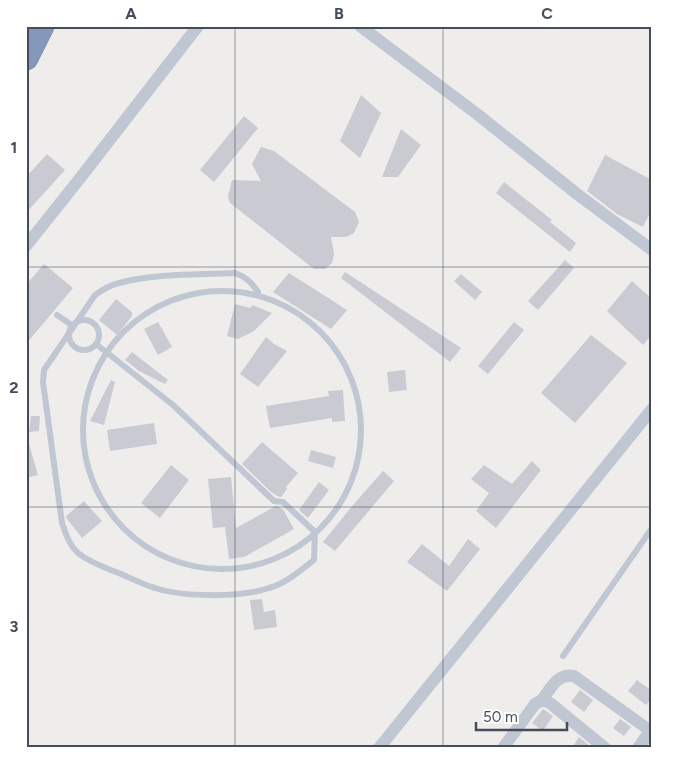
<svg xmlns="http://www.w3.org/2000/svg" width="678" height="774" font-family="Figtree,sans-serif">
<rect width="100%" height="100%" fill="#efedec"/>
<path fill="#c9cad2" d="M361,95L381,113L360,158L340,141Z
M244,116L258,128L214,182L200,170Z
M401,129L421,145L398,177H382Z
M261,147L274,151L355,212L359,222L354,233L346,237H331L334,254L332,263L325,269H314L230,203L228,196L232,180L261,181L252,164Z
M47,154L65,170L26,213V177Z
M605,155L652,180V209L643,227L617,214L587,191Z
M504,182L552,220L550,222L576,243L570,252L496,193Z
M565,260L574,268L538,310L528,301Z
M44,264L73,288L26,344V285Z
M345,272L461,348L450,362L341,278Z
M289,273L347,310L331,329L273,292Z
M461,274L482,292L475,300L454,281Z
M632,281L652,299V334L643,345L607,311Z
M116,299L132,312V316L117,335L99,320Z
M235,304L251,308L252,305L272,313L254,331L238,339L227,336Z
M158,322L172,347L158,355L144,329Z
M514,322L524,330L488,374L478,366Z
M591,335L627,363L575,423L541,393Z
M266,337L274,344L287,351L258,387L240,374Z
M132,352L168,380L165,384L139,371L125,360Z
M405,370L407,390L389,392L387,372Z
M111,380L115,382L104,425L90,421Z
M343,390L345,421L332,422V418L270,428L266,406L329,396L328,391Z
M31,416H40L39,431L29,432Z
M154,423L157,444L110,451L107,430Z
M262,442L298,473L286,487L287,489L281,497L277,496L270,491L242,464Z
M29,444L38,475L26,478V445Z
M311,450L336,457L333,468L308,461Z
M532,461L541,470L496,528L476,511L489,493L471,479L484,465L512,484Z
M171,465L189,480L160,518L141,503Z
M383,471L394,481L335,551L323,542L353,505Z
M231,477L236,528L276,506L283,509L294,529L244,557L229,559L225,527L213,528L208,479Z
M319,482L329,490L308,518L299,510Z
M84,501L102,521L82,538L67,519L66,516Z
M468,539L480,549L447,591L407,562L422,544L449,566Z
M262,599L264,612L275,610L277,627L254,630L250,600Z
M637,680L652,691V698L646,705L628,691Z
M580,690L593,700L584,712L571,702Z
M543,709L553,716L543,731L532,723Z
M620,719L631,727L624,736L613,728Z
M579,737L592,748H572Z"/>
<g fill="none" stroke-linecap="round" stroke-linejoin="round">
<defs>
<path id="highway" d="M26,58L42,26"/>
</defs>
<use href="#highway" stroke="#7082a6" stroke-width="25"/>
<path stroke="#c0c6d2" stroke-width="6" d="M83 430a139 139 0 1 1 278 0a139 139 0 1 1-278 0Z
M57,315L73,326
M69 335a15 15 0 1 1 30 0a15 15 0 1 1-30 0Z
M96,344L173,405L274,501L283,502L315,532L314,560C300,571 286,583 269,588C240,598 183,597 155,588C141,584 129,577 116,572C103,567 89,562 78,553C69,545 66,534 62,523L43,382L44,370L95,295C102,290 110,285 119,283C156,273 197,275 235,273C246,277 251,282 258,292
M563,656L652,528"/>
<path stroke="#c0c6d2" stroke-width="12" d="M360,26L477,114L577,194L652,250
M26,246L81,177L198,26
M542,700C551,688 557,673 574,676L652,732
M379,748L652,409
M503,748L535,704L542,700L550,703L605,748
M638,748L650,731"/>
<use href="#highway" stroke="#8597bb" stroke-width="24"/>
</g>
<path fill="none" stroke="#454d59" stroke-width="1" stroke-opacity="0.55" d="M235,26V748M443,26V748M26,267H652M26,507H652"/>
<rect width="678" height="774" fill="none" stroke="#ffffff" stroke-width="55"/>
<path d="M476 722v8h91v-8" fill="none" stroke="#454d59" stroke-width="2.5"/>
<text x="483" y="722" font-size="15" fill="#454d59" stroke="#ffffff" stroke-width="4" paint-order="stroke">50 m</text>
<rect x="28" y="28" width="622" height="718" fill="none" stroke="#454d59" stroke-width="2"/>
<g font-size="16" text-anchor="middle" font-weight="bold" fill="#454d59">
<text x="131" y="19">A</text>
<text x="339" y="19">B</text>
<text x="547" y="19">C</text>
<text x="14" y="153">1</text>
<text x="14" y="393">2</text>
<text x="14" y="632">3</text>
</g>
</svg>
